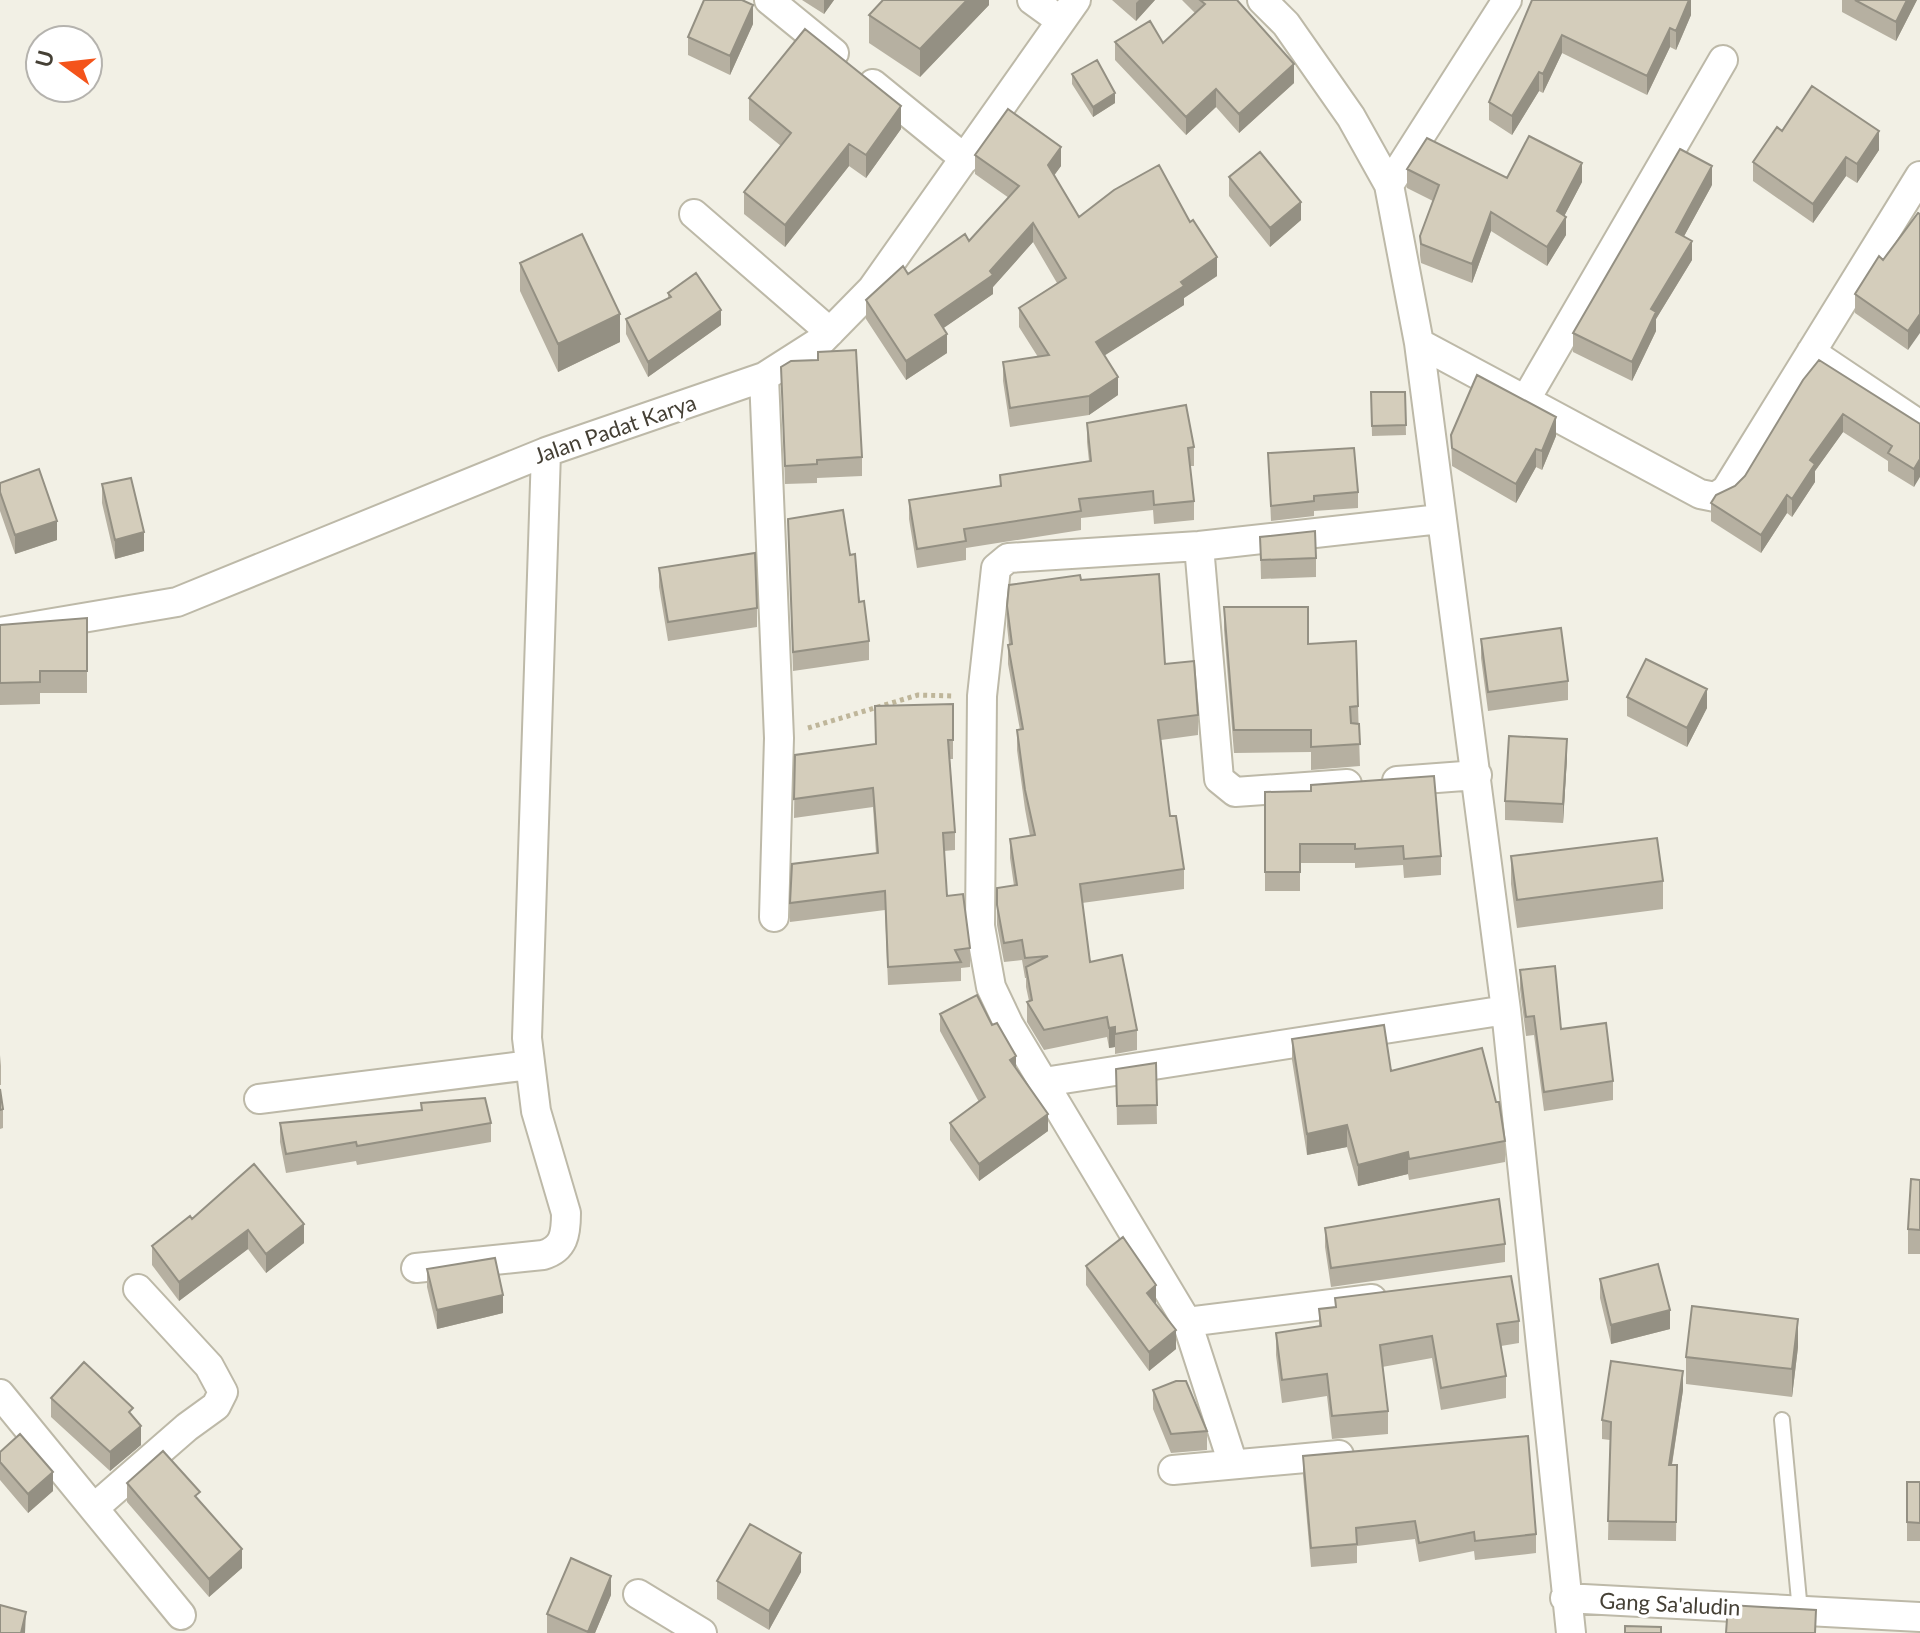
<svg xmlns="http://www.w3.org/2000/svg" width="1920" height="1633" font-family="Lato,sans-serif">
<rect width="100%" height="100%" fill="#f2f0e5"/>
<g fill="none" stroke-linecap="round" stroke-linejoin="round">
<defs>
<path id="lane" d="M1782,1420L1800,1611"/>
<path id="street" d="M769,0L834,53
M1032,0L1061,21
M1262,0L1286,24L1351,117L1389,185L1419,343L1506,1010L1571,1633
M873,84L965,159
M1389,185L1507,0
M694,214L830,332
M1419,343L1700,494L1715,497L1726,490L1920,176
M1811,352L1920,425
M764,377L779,738L774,917
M1526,399L1723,60
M1199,546L1219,779L1235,792L1347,784
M0,632L177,602L546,452L764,377L822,340L872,289L1076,0
M1397,781L1477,775
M1044,1082L1506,1010
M259,1099L530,1065
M416,1268L543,1255C564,1249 566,1234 566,1213L536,1111L527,1038L546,452
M1187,1322L1372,1299
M0,1394L181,1615
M1233,1464L1187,1322L1009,1025L991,987L980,926L982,696L996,568L1008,558L1199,546L1440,519
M1173,1470L1339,1455
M94,1508L187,1427L216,1406L223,1392L209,1366L138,1289
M638,1594L702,1633
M1565,1598L1920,1617"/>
</defs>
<use href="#lane" stroke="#bdb9a8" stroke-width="18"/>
<use href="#street" stroke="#bdb9a8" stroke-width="32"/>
<path stroke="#bfb69a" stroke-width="5" stroke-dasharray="4 4" stroke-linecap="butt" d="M808,728L918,695L953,696"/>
<use href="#lane" stroke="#fff" stroke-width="14"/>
<use href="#street" stroke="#fff" stroke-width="28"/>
</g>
<path fill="#b6b0a1" d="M802,0H834L824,14Z
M989,0V5L920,77L869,43V15Z
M1112,0H1155L1136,21Z
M1182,0H1237L1294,83L1239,133L1216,107L1186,135L1115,60V42L1163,43L1195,13Z
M1532,0H1691V15L1676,50L1670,47L1647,95L1562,53L1543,93L1539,91L1512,135L1489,120V102Z
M1842,0H1917L1896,41L1842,12Z
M753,24L730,75L688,55V37Z
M1072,74L1115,103L1093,117L1072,84Z
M749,98L901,129L866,178L849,166L785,247L744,214V192L781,146L749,120Z
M1782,131L1879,150L1857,183L1846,176L1813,223L1753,181V162Z
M975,155L1061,166L1054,175L1079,217L1217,276L1184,298V305L1104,355L1118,395L1089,415L1010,427L1003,381V362L1038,357L1019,327V308L1057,283L1033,242L993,287V294L943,328L947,353L906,380L866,319V300L908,274L969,241L1009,198L975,174Z
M1407,169L1507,178L1582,182L1564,216L1566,235L1547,266L1491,231L1472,283L1421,263L1420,255V236L1433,201L1407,188Z
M1229,177L1301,220L1270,247L1229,196Z
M1712,185L1684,236L1692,260L1656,319V331L1632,381L1573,352V333Z
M1920,214L1908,350L1855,313V294Z
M520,263L620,342L558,372L520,291Z
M668,293L721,325L648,377L626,334V319L668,298Z
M781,367L862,457V476L817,478V483L785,484Z
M1803,380L1920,424L1914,487L1888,471V461L1843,432L1815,471V482L1792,517L1787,513L1761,553L1711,521V503L1735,486L1745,476Z
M1371,392H1405L1406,435L1372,436Z
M1087,423L1194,447V466H1190L1194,501V520L1154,524L1153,510L1081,518V530L966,548V560L917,568L909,519V500L1000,486V475L1089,461L1087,442Z
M1451,435L1556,436L1542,470L1536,467L1516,503L1452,466Z
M1268,453L1358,492V508L1314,511V516L1271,521Z
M0,483L57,540L15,554L0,511Z
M102,484L144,551L115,559L102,503Z
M788,519L850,555L869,641V660L793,671Z
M1260,537L1316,558V577L1261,579Z
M659,568L757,608V627L668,641L659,587Z
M1081,580L1165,664L1198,715V735L1161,740L1170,816L1184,869V889L1082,903L1090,962L1137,1030V1050L1115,1054V1047L1109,1048L1107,1037L1044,1050L1027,1022V1002L1029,1001L1026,987V978H1025L1022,960L1004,962L997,925V888L1014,886L1010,858V839L1030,836L1025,809L1017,750V730H1020L1008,664V645L1009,644L1007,626V606Z
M1224,607L1358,706L1360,766L1311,770V752L1234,753L1224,630Z
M87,618V693H40V704L0,705V625Z
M1481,639L1568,681V700L1488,711L1481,658Z
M1627,697L1707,708L1687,747L1627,716Z
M953,704V759H950L955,832V850L944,851L947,896L970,948V967L961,968V981L888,985L885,910L790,922V903L876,853L873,807L794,818L795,755L876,744Z
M1567,758L1563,823L1505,820V801Z
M1265,792L1441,856V875L1404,878L1403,865L1355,868V863H1300V891H1265Z
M1511,856L1663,881V909L1517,928L1511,884Z
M1520,970L1561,1029L1613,1081V1100L1544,1111L1534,1035L1526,1036L1520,989Z
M940,1014L992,1025L1016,1068L1048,1131L979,1181L950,1140V1123L979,1102L940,1031Z
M1292,1039L1391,1071L1505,1141V1162L1409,1180L1408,1174L1358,1186L1347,1147L1307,1155L1292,1060Z
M0,1055L1,1066V1085H0Z
M1156,1063L1157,1124L1117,1125L1116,1069Z
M0,1089L3,1109V1128L0,1129Z
M421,1103L491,1123V1142L357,1165L356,1161L286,1173L280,1142V1123L421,1110Z
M1920,1180V1254H1908V1229Z
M192,1219L304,1243L266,1273L248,1249L179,1301L152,1265V1246Z
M1325,1228L1505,1244V1262L1331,1287L1325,1247Z
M1086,1266L1156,1304L1176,1349L1149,1371L1086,1285Z
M427,1269L503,1313L437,1329L427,1287Z
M1600,1279L1670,1329L1611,1344L1600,1298Z
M1335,1298L1519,1321V1343L1501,1346L1506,1376V1398L1441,1410L1432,1358L1382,1367L1388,1411V1434L1332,1439L1327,1396L1282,1403L1276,1355V1333L1319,1327V1309L1335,1307Z
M1798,1347L1792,1397L1686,1384V1357Z
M1153,1390L1207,1431V1450L1171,1453L1153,1409Z
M1683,1390L1672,1465H1677L1676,1541L1608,1540L1610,1440L1602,1439V1420Z
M51,1398L133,1417L141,1445L110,1471L51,1417Z
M0,1452L53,1491L28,1513L0,1480Z
M1303,1456L1536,1534V1553L1475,1560L1474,1551L1419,1562L1415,1539L1357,1546V1563L1311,1567L1303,1475Z
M1907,1482H1920V1541H1907Z
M127,1483L200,1501L242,1568L209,1597L127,1502Z
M801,1572L769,1630L717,1599V1581Z
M611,1595L595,1633H547V1614Z"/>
<path fill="#949083" d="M824,0H834L824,14Z
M967,0H989V5L920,77V49Z
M1139,0H1155L1136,21V3Z
M1689,0H1691V15L1676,50V31Z
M1907,0H1917L1896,41V22Z
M753,5V24L730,75V56Z
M1670,28V47L1647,95V76Z
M1562,35V53L1543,93V74Z
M1294,64V83L1239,133V114Z
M1539,72V91L1512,135V116Z
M1216,89V107L1186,135V117Z
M1115,93V103L1093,117V107Z
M901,106V129L866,178V155Z
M1879,131V150L1857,183V164Z
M849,144V166L785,247V225Z
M1061,147V166L1048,184V165Z
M1846,157V176L1813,223V204Z
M1582,163V182L1557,230V211Z
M1712,166V185L1676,251V232Z
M1301,202V220L1270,247V228Z
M1491,212V231L1472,283V264Z
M1566,217V235L1547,266V247Z
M1033,223V242L993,287V294L935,334V315L990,271Z
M1692,241V260L1656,319V331L1632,381V362L1651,309Z
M1217,257V276L1184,298V305L1096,361V342Z
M721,310V325L648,377V362Z
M620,314V342L558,372V344Z
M1920,314V333L1908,350V331Z
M947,334V353L906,380V361Z
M1118,377V395L1089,415V396Z
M1843,414V432L1815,471V482L1792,517V499L1810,460Z
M1556,417V436L1542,470V451Z
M1536,449V467L1516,503V484Z
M1920,459V477L1914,487V469Z
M1787,495V513L1761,553V535Z
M57,521V540L15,554V535Z
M144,532V551L115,559V540Z
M1707,689V708L1687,747V728Z
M1567,739V758L1563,823V804Z
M1115,1027V1047L1109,1048V1028Z
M1016,1056V1073L1010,1060Z
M1048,1114V1131L979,1181V1164Z
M1347,1125V1147L1307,1155V1134Z
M1408,1152V1174L1358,1186V1165Z
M304,1224V1243L266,1273V1254Z
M248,1230V1249L179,1301V1282Z
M1156,1285V1304L1147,1311V1293Z
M503,1295V1313L437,1329V1310Z
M1670,1310V1329L1611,1344V1325Z
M1798,1319V1347L1792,1397V1369Z
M1176,1330V1349L1149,1371V1352Z
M1683,1371V1390L1669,1483V1465Z
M141,1426V1445L110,1471V1452Z
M53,1472V1491L28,1513V1494Z
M242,1549V1568L209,1597V1579Z
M801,1553V1572L769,1630V1611Z
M611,1576V1595L595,1633H588Z
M26,1612L25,1633H21Z"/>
<path fill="#d4cdbb" stroke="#949083" stroke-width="2" d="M704,0H742L753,5L730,56L688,37Z
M883,0H967L920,49L869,15Z
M1200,0H1237L1294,64L1239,114L1216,89L1186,117L1115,42L1150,21L1163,43L1205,4Z
M1532,0H1689L1676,31L1670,28L1647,76L1562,35L1543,74L1539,72L1512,116L1489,102Z
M1855,0H1907L1896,22Z
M805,29L901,106L866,155L849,144L785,225L744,192L791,133L749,98Z
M1097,60L1115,93L1093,107L1072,74Z
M1812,86L1879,131L1857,164L1846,157L1813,204L1753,162L1777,127L1782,131Z
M1008,109L1061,147L1048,165L1079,217L1114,190L1159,165L1190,222L1193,220L1217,257L1181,282L1184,286L1096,342L1118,377L1089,396L1010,408L1003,362L1049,355L1019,308L1066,278L1033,223L990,271L993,275L935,315L947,334L906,361L866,300L903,266L908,274L965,234L969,241L1019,186L975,155Z
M1529,136L1582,163L1557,211L1566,217L1547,247L1491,212L1472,264L1421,244L1420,236L1439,185L1407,169L1427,138L1507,178Z
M1680,149L1712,166L1676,232L1692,241L1651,309L1656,312L1632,362L1573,333Z
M1260,152L1301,202L1270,228L1229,177Z
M1918,213L1920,214V314L1908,331L1855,294L1879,256L1883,260Z
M582,234L620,314L558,344L520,263Z
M696,273L721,310L648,362L626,319L671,297L668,293Z
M856,350L862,457L817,460V464L785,466L781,367L791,361L818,360V352Z
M1819,360L1920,424V459L1914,469L1888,453L1892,446L1843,414L1810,460L1815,464L1792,499L1787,495L1761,535L1711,503L1716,495L1735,486L1745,476L1803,380Z
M1477,375L1556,417L1542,451L1536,449L1516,484L1452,448L1451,435Z
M1371,392H1405L1406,425L1372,426Z
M1186,405L1194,447L1188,448L1194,501L1154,505L1153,491L1079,499L1081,511L964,529L966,541L917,549L909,500L1001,486L1000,475L1091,461L1087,423Z
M1354,448L1358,492L1314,496V501L1271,506L1268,453Z
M39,469L57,521L15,535L0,492V483Z
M131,478L144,532L115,540L102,484Z
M843,510L850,555L855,554L859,602L864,601L869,641L793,652L788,519Z
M1315,531L1316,558L1261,560L1260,537Z
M755,553L757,608L668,622L659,568Z
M1159,574L1165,664L1194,661L1198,715L1158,720L1170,816H1176L1184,869L1080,884L1090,962L1122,955L1137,1030L1115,1034V1027L1109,1028L1107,1017L1044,1030L1027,1002L1032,1000L1026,967L1048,956L1025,958L1022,940L1004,943L997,905V888L1017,885L1010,839L1035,835L1025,790L1017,730L1023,729L1008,645L1012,644L1007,606L1009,585L1080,575L1081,580Z
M1224,607H1308V644L1356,641L1358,706L1350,707L1351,723L1359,724L1360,744L1311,747V730H1234Z
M87,618V671H40V682L0,683V625Z
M1561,628L1568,681L1488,692L1481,639Z
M1646,659L1707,689L1687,728L1627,697Z
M953,704V740H948L955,832L943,833L947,896L963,894L970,948L955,950L961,962L888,967L885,891L790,903L792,864L878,853L873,788L794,799L795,755L876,744L875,706Z
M1509,736L1567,739L1563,804L1505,801Z
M1434,776L1441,856L1404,859L1403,846L1355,849V844H1300V872H1265V792L1311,791V785Z
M1657,838L1663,881L1517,900L1511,856Z
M1555,966L1561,1029L1606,1023L1613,1081L1544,1092L1534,1016L1526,1017L1520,970Z
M977,995L992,1025L997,1023L1016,1056L1010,1060L1048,1114L979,1164L950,1123L985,1097L940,1014Z
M1384,1025L1391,1071L1482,1048L1496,1102H1499L1505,1141L1409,1159L1408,1152L1358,1165L1347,1125L1307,1134L1292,1039Z
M1156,1063L1157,1105L1117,1106L1116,1069Z
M0,1089L3,1109L0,1110Z
M485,1098L491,1123L357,1146L356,1142L286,1154L280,1123L422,1110L421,1103Z
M254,1164L304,1224L266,1254L248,1230L179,1282L152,1246L190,1216L192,1219Z
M1911,1179L1920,1180V1230L1908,1229Z
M1499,1199L1505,1244L1331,1268L1325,1228Z
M1123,1237L1156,1285L1147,1293L1176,1330L1149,1352L1086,1266Z
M495,1258L503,1295L437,1310L427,1269Z
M1658,1264L1670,1310L1611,1325L1600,1279Z
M1511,1276L1519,1321L1497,1324L1506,1376L1441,1388L1432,1336L1380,1345L1388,1411L1332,1416L1327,1374L1282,1380L1276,1333L1321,1326L1319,1309L1336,1307L1335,1298Z
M1692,1306L1798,1319L1792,1369L1686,1357Z
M1611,1361L1683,1371L1669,1465H1677L1676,1522L1608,1521L1611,1422L1602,1420Z
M84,1362L133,1408L129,1412L141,1426L110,1452L51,1398Z
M1176,1381H1186L1207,1431L1171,1434L1153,1390Z
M20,1434L53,1472L28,1494L0,1462V1452Z
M1528,1436L1536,1534L1475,1541L1474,1532L1419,1543L1415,1521L1356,1528L1357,1544L1311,1548L1303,1456Z
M163,1451L200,1492L195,1496L242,1549L209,1579L127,1483Z
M1907,1482H1920V1523L1907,1522Z
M750,1524L801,1553L769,1611L717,1581Z
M571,1558L611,1576L588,1632L547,1614Z
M0,1605L26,1612L21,1633H0Z
M1728,1605L1816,1610L1815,1633H1726Z
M1625,1626L1661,1627V1633H1625Z"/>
<g text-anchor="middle" stroke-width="7" stroke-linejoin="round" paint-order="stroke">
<g font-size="22" fill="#454035" stroke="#fff">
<text transform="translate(615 429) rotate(-19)" y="8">Jalan Padat Karya</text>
<text transform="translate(1670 1604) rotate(3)" y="8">Gang Sa'aludin</text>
</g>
</g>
<g transform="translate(64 64) rotate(285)"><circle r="38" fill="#ffffff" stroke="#b5b3ae" stroke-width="2"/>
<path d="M0-6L14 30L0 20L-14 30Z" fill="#f4541b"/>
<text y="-12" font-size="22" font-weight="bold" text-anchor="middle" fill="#454035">U</text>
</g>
</svg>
